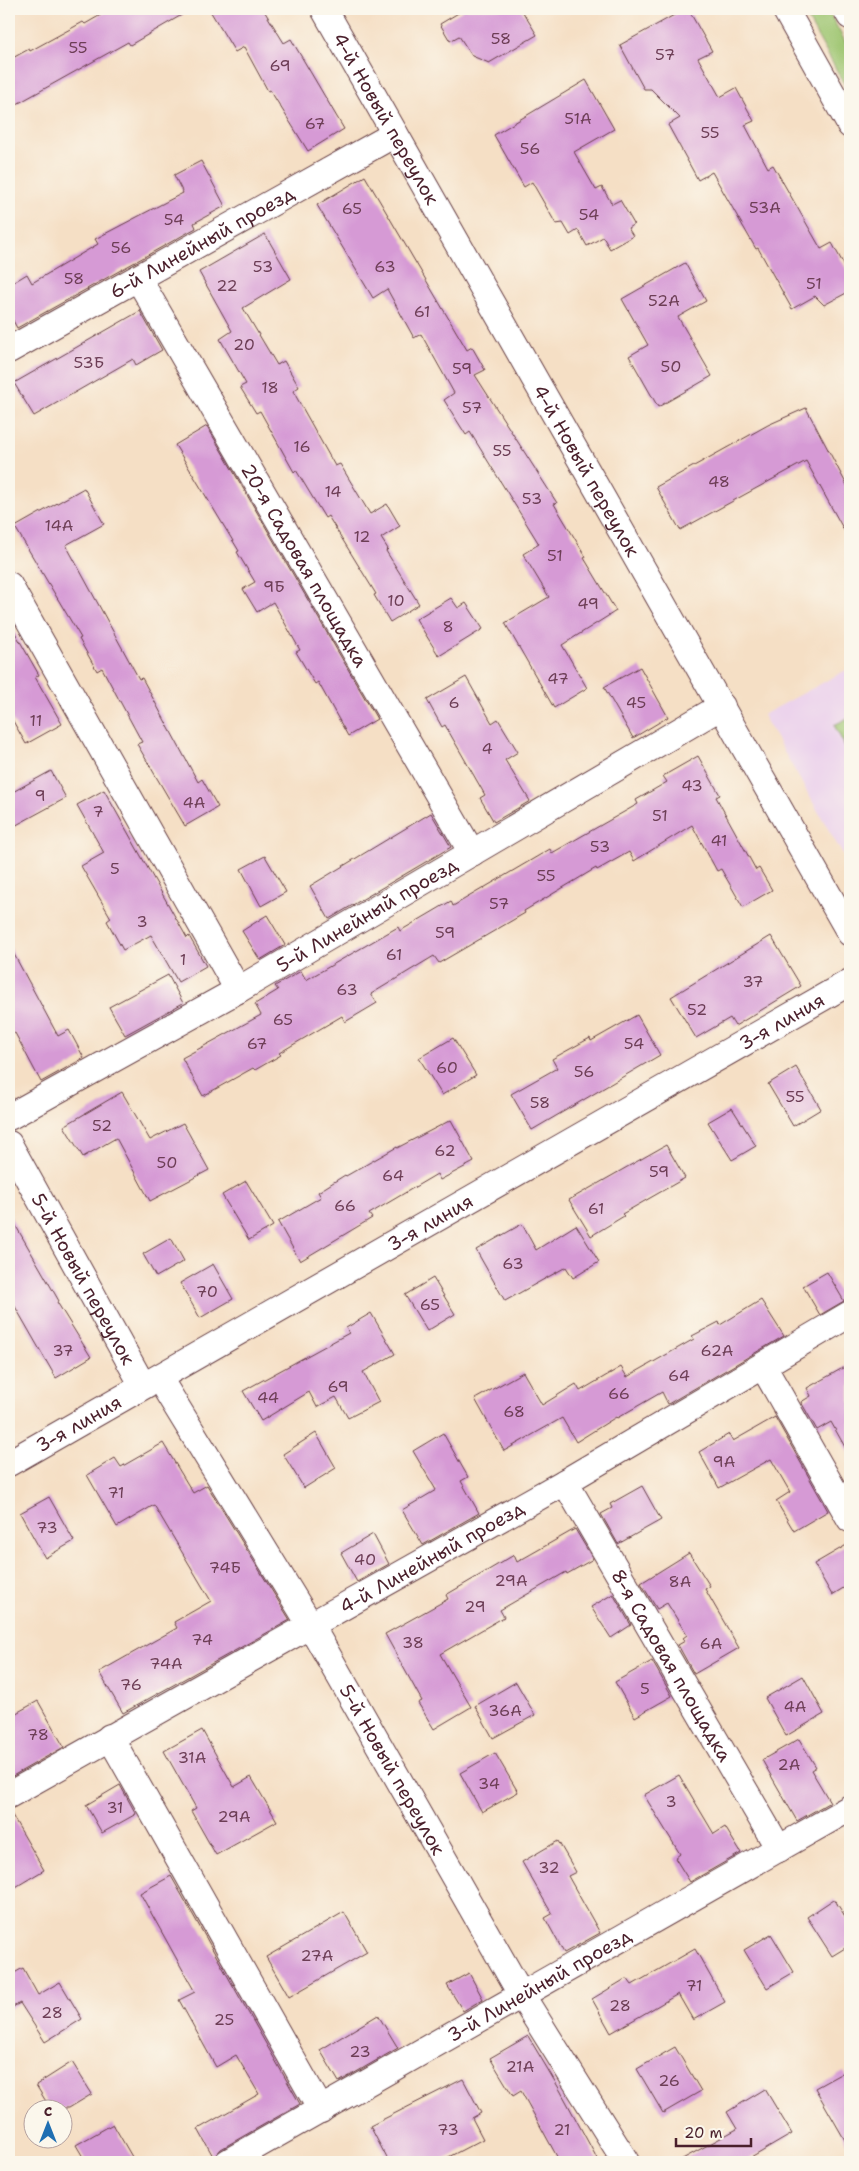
<svg xmlns="http://www.w3.org/2000/svg" width="859" height="2171" font-family="'Shantell Sans',sans-serif">
<rect width="100%" height="100%" fill="#fbf7ec"/>
<filter id="ink" filterUnits="userSpaceOnUse"><feTurbulence type="fractalNoise" baseFrequency=".02" numOctaves="2"/><feDisplacementMap in="SourceGraphic" scale="10" xChannelSelector="R" yChannelSelector="G"/><feConvolveMatrix kernelMatrix="1 2 1 2 8 2 1 2 1" color-interpolation-filters="sRGB"/></filter>
<filter id="wash" filterUnits="userSpaceOnUse"><feTurbulence type="fractalNoise" baseFrequency=".0096" numOctaves="4" result="noise"/><feDisplacementMap in="SourceGraphic" scale="20" xChannelSelector="R" yChannelSelector="G"/><feGaussianBlur stdDeviation="1.12" result="paint"/><feColorMatrix in="noise" values="0 0 0 0 0 0 0 0 0 0 0 0 0 0 0 0 0 1.4 0 .05"/><feComposite in="paint" operator="in"/></filter>
<g filter="url(#wash)">
<rect width="100%" height="100%" fill="#f5dfc5"/>
<path fill="#ebd1ec" d="M850,668V867L763,715Z"/>
<path fill="#9dc570" stroke="#74724e" d="M802,9H827L850,50V94Z
M850,717V756L834,725Z"/>
<g id="blocks">
<path fill="#d69ad5" d="M111,9H192L130,45L128,42L17,104L9,89V60L29,49L30,51L83,22L85,24Z
M209,9H263L284,43L291,39L344,129L308,151L270,90L268,91L244,47L235,52Z
M465,9H521L537,35L489,63L472,56L459,36L450,41L440,24Z
M685,9H688L712,51L698,58L720,97L736,88L754,121L745,125L768,168L773,165L821,249L832,243L850,276V291L824,305L815,296L792,309L758,248L756,249L712,172L698,180L668,125L680,118L651,89H644L620,45Z
M586,80L614,129L574,152L596,190L602,187L612,204L620,200L634,224L628,228L633,236L610,249L603,237L587,246L578,230L570,235L563,223L556,224L532,182L524,187L494,135Z
M201,161L225,206L194,223L196,228L17,328L9,313V285L27,274L32,283L98,244L95,239L183,193L174,175Z
M365,176L467,350L472,347L485,370L475,375L557,503L554,504L586,557L584,558L616,611L562,645L587,688L554,708L505,623L549,597L523,554L539,544L470,432L466,435L444,400L454,393L421,334L414,338L387,289L373,298L317,205Z
M265,234L291,279L243,308L277,365L284,361L299,387L293,391L335,466L340,464L370,514L387,504L400,526L381,538L388,549L386,551L419,604L390,622L374,595L376,594L328,516L325,518L296,470L294,472L260,411L256,413L240,387L246,384L220,339L232,331L199,272Z
M685,263L706,301L678,317L712,376L658,407L629,356L648,345L622,299Z
M140,311L162,350L136,365L133,359L34,416L14,383Z
M806,408L850,491V541L806,461L680,530L656,487L768,425Z
M207,426L377,719L348,736L318,682L315,684L296,652L300,650L273,602L257,612L243,589L255,582L237,552L239,551L175,445Z
M84,488L104,524L66,545L139,679L142,678L198,782L202,779L218,807L185,826L137,744L142,742L102,668L97,671L79,639L81,638L15,527Z
M451,598L458,608L466,603L483,629L439,656L416,619Z
M9,622L39,675L35,677L62,724L26,744L9,714Z
M640,667L668,717L633,738L604,687Z
M466,677L492,723L498,719L518,752L505,760L530,801L494,822L480,798L485,795L445,725L442,727L427,700Z
M698,756L720,795L716,797L756,870L759,868L772,890L743,907L721,869L717,871L692,825L634,861L629,852L597,870L596,868L524,911L525,913L439,963L434,956L371,994L377,1003L345,1022L342,1016L279,1053L281,1055L255,1070L253,1068L203,1096L182,1058L261,1015L255,1004L278,990L275,986L301,971L306,980L398,927L400,931L451,901L453,906L550,849L552,853L638,804L636,800L667,782L663,776Z
M51,771L66,798L9,829V794Z
M104,790L187,938L189,936L206,966L178,982L151,935L123,950L107,921L111,918L81,866L104,853L77,805Z
M431,813L451,847L329,919L310,886Z
M265,856L286,892L261,906L241,869Z
M267,915L285,945L260,960L242,931Z
M771,936L801,986L735,1026L730,1018L696,1038L671,997Z
M9,945L58,1036L69,1030L84,1058L41,1082L15,1033L9,1036Z
M168,975L183,1003L125,1035L109,1007Z
M637,1015L660,1055L532,1130L511,1094L557,1068L552,1059L590,1038L591,1041Z
M453,1038L476,1075L442,1095L419,1058Z
M796,1067L821,1109L793,1126L768,1084Z
M122,1092L150,1140L183,1123L209,1170L150,1201L116,1138L83,1157L64,1126Z
M732,1108L756,1146L732,1160L708,1122Z
M451,1120L474,1162L440,1180L437,1174L369,1214L372,1218L300,1261L278,1222L321,1197L318,1192L345,1175L346,1176L397,1147V1148Z
M666,1145L685,1178L622,1214L624,1216L591,1236L569,1200Z
M246,1181L273,1226L249,1240L222,1195Z
M9,1214L59,1301L57,1302L91,1357L56,1378L9,1296Z
M522,1224L536,1250L576,1225L599,1262L573,1278L566,1267L505,1301L476,1250Z
M171,1238L184,1261L156,1277L143,1254Z
M213,1264L233,1299L200,1318L180,1283Z
M827,1272L844,1301L820,1315L803,1286Z
M433,1278L455,1314L427,1331L405,1295Z
M761,1300L784,1336L668,1404L662,1392L617,1418L616,1417L576,1442L562,1418L504,1451L475,1399L523,1372L542,1405L576,1384L580,1391L621,1367L627,1377L694,1339L692,1336L719,1322L720,1325Z
M371,1313L395,1354L363,1372L379,1402L348,1418L336,1397L317,1407L309,1392L261,1421L243,1391L349,1333L346,1328Z
M850,1364V1456L831,1422L817,1430L801,1402L811,1396L807,1388Z
M775,1417L828,1511L794,1531L776,1501L790,1492L771,1459L719,1488L699,1452L729,1434L733,1441Z
M316,1433L336,1468L304,1488L283,1454Z
M443,1433L468,1477L461,1481L479,1513L423,1545L402,1510L436,1490L413,1451Z
M163,1443L193,1493L207,1485L290,1620L123,1713L99,1672L177,1628L174,1622L211,1601L154,1505L117,1527L87,1475L115,1458L121,1467Z
M642,1486L661,1520L618,1544L601,1514L612,1508L610,1504Z
M49,1497L74,1541L45,1558L20,1513Z
M575,1529L593,1559L567,1574L566,1572L500,1610L504,1617L440,1654L471,1707L434,1729L418,1703L422,1701L385,1634L448,1599L446,1595L514,1555L517,1562Z
M373,1534L389,1564L357,1582L341,1553Z
M850,1543V1584L832,1595L814,1564Z
M689,1553L710,1586L705,1589L739,1648L694,1674L678,1645L685,1641L683,1638L687,1635L667,1603L657,1609L641,1583Z
M613,1594L631,1625L611,1638L591,1607Z
M652,1661L672,1696L635,1717L615,1682Z
M803,1676L824,1714L786,1736L765,1698Z
M516,1682L535,1715L493,1738L475,1706Z
M38,1701L64,1747L9,1778V1717Z
M202,1730L234,1787L251,1777L277,1821L216,1855L191,1811L196,1808L164,1751Z
M799,1739L816,1767L811,1770L830,1802L797,1821L762,1760Z
M495,1753L518,1792L482,1812L460,1773Z
M679,1775L714,1834L725,1827L741,1853L690,1882L675,1858L680,1854L644,1795Z
M120,1785L136,1814L102,1833L86,1805Z
M9,1810L44,1870L9,1891Z
M558,1841L576,1872L568,1876L600,1933L564,1953L545,1918L552,1914L522,1862Z
M171,1876L300,2104L221,2149L214,2158L198,2129L259,2094L236,2055L216,2067L179,2000L195,1992L140,1893Z
M834,1899L850,1924V1945L832,1956L807,1917Z
M344,1912L367,1952L289,1997L266,1957Z
M771,1934L794,1972L767,1988L744,1950Z
M695,1949L725,2002L693,2020L678,1994L611,2033L592,1999L627,1978L632,1985Z
M23,1968L38,1995L60,1982L82,2019L45,2042L20,2003L9,2009V1976Z
M469,1973L483,1999L463,2011L447,1985Z
M378,2015L398,2048L339,2082L320,2050Z
M528,2036L560,2090L599,2162H560L521,2091L513,2096L490,2058Z
M675,2047L701,2091L663,2113L637,2069Z
M72,2062L92,2094L69,2108H50L36,2085Z
M844,2072L850,2083V2149L815,2088Z
M463,2079L481,2113L472,2118L483,2139L439,2162H389L370,2126Z
M765,2089L792,2134L744,2162H677L737,2129L727,2112Z
M113,2124L135,2162H86L76,2145Z"/>
</g>
</g>
<g filter="url(#ink)">
<use href="#blocks" fill-opacity="0" stroke="#643c42" stroke-width="1"/>
<g fill="none" stroke-linecap="round" stroke-linejoin="round">
<defs>
<g id="minor">
<path id="s1" d="M324,9L850,933"/>
<path d="M785,9L850,125"/>
<path d="M846,9L850,16"/>
<path id="s2" d="M138,278L472,853"/>
<path id="s3" d="M9,350L395,134"/>
<path d="M9,585L238,990"/>
<path id="s4" d="M9,1117L238,990L722,706"/>
<path id="s5" d="M9,1144L143,1386"/>
<path d="M763,1366L850,1519"/>
<path id="s6" d="M159,1378L311,1626L522,1996L626,2162"/>
<path id="s7" d="M9,1463L850,982"/>
<path id="s8" d="M565,1482L779,1849"/>
<path d="M110,1737L321,2110"/>
<path id="s9" d="M9,1795L565,1482L850,1314"/>
<path id="s10" d="M228,2162L850,1808"/>
</g>
</defs>
<use href="#minor" stroke="#643c42" stroke-width="28"/>
<use href="#minor" stroke="#fff" stroke-width="26"/>
</g>
</g>
<g text-anchor="middle" stroke-width="4" stroke-linejoin="round" paint-order="stroke">
<g font-size="16" fill="#6d3e56">
<text x="501" y="44">58</text>
<text x="78" y="53">55</text>
<text x="665" y="60">57</text>
<text x="280" y="71">69</text>
<text x="578" y="124">51А</text>
<text x="315" y="129">67</text>
<text x="710" y="138">55</text>
<text x="530" y="154">56</text>
<text x="765" y="213">53А</text>
<text x="352" y="214">65</text>
<text x="589" y="220">54</text>
<text x="174" y="225">54</text>
<text x="121" y="253">56</text>
<text x="263" y="272">53</text>
<text x="385" y="272">63</text>
<text x="74" y="284">58</text>
<text x="814" y="289">51</text>
<text x="227" y="291">22</text>
<text x="664" y="306">52А</text>
<text x="422" y="317">61</text>
<text x="244" y="350">20</text>
<text x="89" y="368">53Б</text>
<text x="671" y="372">50</text>
<text x="462" y="374">59</text>
<text x="270" y="393">18</text>
<text x="472" y="413">57</text>
<text x="302" y="452">16</text>
<text x="502" y="456">55</text>
<text x="719" y="487">48</text>
<text x="333" y="497">14</text>
<text x="532" y="504">53</text>
<text x="59" y="531">14А</text>
<text x="362" y="542">12</text>
<text x="555" y="561">51</text>
<text x="274" y="592">9Б</text>
<text x="396" y="606">10</text>
<text x="588" y="609">49</text>
<text x="448" y="632">8</text>
<text x="558" y="684">47</text>
<text x="454" y="708">6</text>
<text x="636" y="708">45</text>
<text x="36" y="726">11</text>
<text x="487" y="754">4</text>
<text x="692" y="791">43</text>
<text x="40" y="801">9</text>
<text x="194" y="808">4А</text>
<text x="98" y="817">7</text>
<text x="660" y="821">51</text>
<text x="719" y="846">41</text>
<text x="600" y="852">53</text>
<text x="115" y="874">5</text>
<text x="546" y="881">55</text>
<text x="499" y="909">57</text>
<text x="142" y="927">3</text>
<text x="445" y="938">59</text>
<text x="394" y="960">61</text>
<text x="183" y="965">1</text>
<text x="753" y="987">37</text>
<text x="347" y="995">63</text>
<text x="697" y="1015">52</text>
<text x="283" y="1025">65</text>
<text x="257" y="1049">67</text>
<text x="634" y="1049">54</text>
<text x="447" y="1073">60</text>
<text x="584" y="1077">56</text>
<text x="795" y="1102">55</text>
<text x="540" y="1108">58</text>
<text x="102" y="1131">52</text>
<text x="445" y="1156">62</text>
<text x="167" y="1168">50</text>
<text x="659" y="1177">59</text>
<text x="393" y="1181">64</text>
<text x="345" y="1211">66</text>
<text x="596" y="1214">61</text>
<text x="513" y="1269">63</text>
<text x="207" y="1297">70</text>
<text x="430" y="1310">65</text>
<text x="63" y="1356">37</text>
<text x="717" y="1356">62А</text>
<text x="679" y="1381">64</text>
<text x="338" y="1392">69</text>
<text x="619" y="1399">66</text>
<text x="268" y="1403">44</text>
<text x="514" y="1417">68</text>
<text x="724" y="1467">9А</text>
<text x="116" y="1498">71</text>
<text x="47" y="1533">73</text>
<text x="365" y="1565">40</text>
<text x="225" y="1573">74Б</text>
<text x="511" y="1586">29А</text>
<text x="680" y="1587">8А</text>
<text x="475" y="1612">29</text>
<text x="202" y="1645">74</text>
<text x="413" y="1648">38</text>
<text x="711" y="1649">6А</text>
<text x="166" y="1669">74А</text>
<text x="131" y="1690">76</text>
<text x="645" y="1694">5</text>
<text x="795" y="1712">4А</text>
<text x="505" y="1716">36А</text>
<text x="38" y="1740">78</text>
<text x="192" y="1763">31А</text>
<text x="789" y="1770">2А</text>
<text x="489" y="1789">34</text>
<text x="671" y="1807">3</text>
<text x="115" y="1813">31</text>
<text x="234" y="1822">29А</text>
<text x="549" y="1873">32</text>
<text x="317" y="1961">27А</text>
<text x="694" y="1991">71</text>
<text x="620" y="2011">28</text>
<text x="52" y="2018">28</text>
<text x="224" y="2025">25</text>
<text x="360" y="2057">23</text>
<text x="520" y="2072">21А</text>
<text x="669" y="2086">26</text>
<text x="448" y="2135">73</text>
<text x="562" y="2135">21</text>
</g>
<g font-size="19" fill="#4a1f2b" stroke="#fbf7ec">
<text dy="7" stroke="none"><textPath href="#s1" startOffset="126">4-й Новый переулок</textPath></text>
<text dy="7" stroke="none"><textPath href="#s3" startOffset="221">6-й Линейный проезд</textPath></text>
<text dy="7" stroke="none"><textPath href="#s1" startOffset="531">4-й Новый переулок</textPath></text>
<text dy="7" stroke="none"><textPath href="#s2" startOffset="332">20-я Садовая площадка</textPath></text>
<text dy="7" stroke="none"><textPath href="#s4" startOffset="411">5-й Линейный проезд</textPath></text>
<text dy="7" stroke="none"><textPath href="#s7" startOffset="890">3-я линия</textPath></text>
<text dy="7" stroke="none"><textPath href="#s7" startOffset="485">3-я линия</textPath></text>
<text dy="7" stroke="none"><textPath href="#s5" startOffset="154">5-й Новый переулок</textPath></text>
<text dy="7" stroke="none"><textPath href="#s7" startOffset="80">3-я линия</textPath></text>
<text dy="7" stroke="none"><textPath href="#s9" startOffset="485">4-й Линейный проезд</textPath></text>
<text dy="7" stroke="none"><textPath href="#s8" startOffset="212">8-я Садовая площадка</textPath></text>
<text dy="7" stroke="none"><textPath href="#s6" startOffset="456">5-й Новый переулок</textPath></text>
<text dy="7" stroke="none"><textPath href="#s10" startOffset="358">3-й Линейный проезд</textPath></text>
</g>
</g>
<rect width="859" height="2171" fill="none" stroke="#fbf7ec" stroke-width="30"/>
<g transform="translate(48 2124)"><circle r="24" fill="#fbf7ec" stroke="#b4a19f"/>
<path d="M0-4L9 19L0 12L-9 19Z" fill="#1f6fb2"/>
<text y="-8" font-size="14" font-weight="bold" text-anchor="middle" fill="#4a1f2b">С</text>
</g>
<path d="M676 2138v8h75v-8" fill="none" stroke="#4a1f2b" stroke-width="2.5"/>
<text x="684" y="2138" font-size="15" fill="#4a1f2b" stroke="#fbf7ec" stroke-width="4" paint-order="stroke">20 m</text>
</svg>
